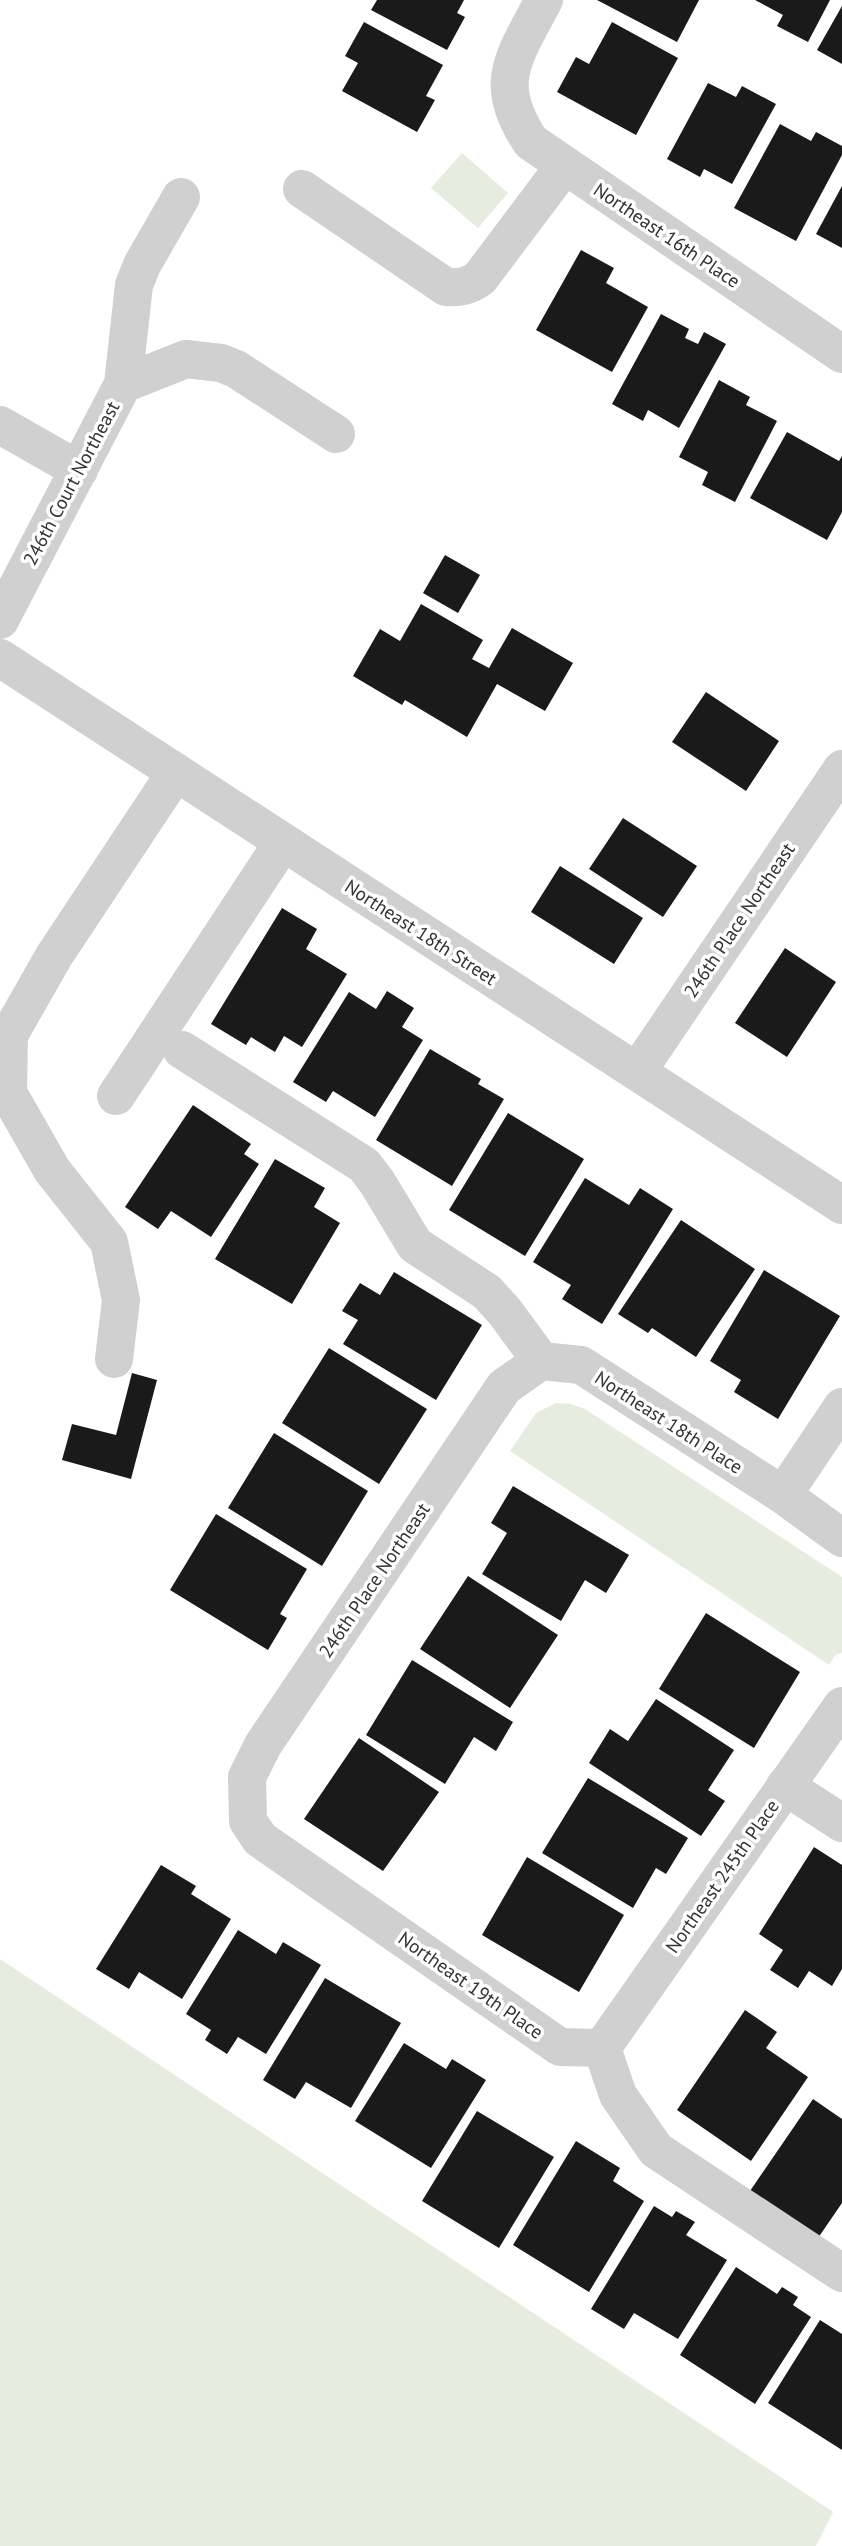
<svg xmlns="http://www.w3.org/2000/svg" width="842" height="2546" font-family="'PT Sans',sans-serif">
<rect width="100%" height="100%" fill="#fff"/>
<path fill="#e6ecdf" d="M462,153L508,193L478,228L431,188Z
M556,1403L571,1404L585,1409L842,1577V1653L835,1655L829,1665L510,1451L536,1413Z
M0,1959L833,2512L816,2546H0Z"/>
<path fill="#1a1a1a" d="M377,0H464L457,13L465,17L447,50L371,10Z
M597,0H699L677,42Z
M755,0H830L808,42L777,26L783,15Z
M842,6V64L817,50Z
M364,22L443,65L426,96L435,100L417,132L342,91L358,63L345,56Z
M612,22L678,58L636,135L557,92L576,57L589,64Z
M708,83L736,97L742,86L776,104L732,184L704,169L700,177L667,159Z
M780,124L811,141L816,132L842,146V155L796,241L734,208Z
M842,186V248L816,234Z
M581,250L614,268L606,283L648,307L612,372L536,330Z
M661,314L689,329L685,338L698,344L704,332L726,344L679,428L648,410L643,421L612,404Z
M719,380L750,397L746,405L777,421L735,502L702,485L708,472L679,457Z
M787,432L839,461L842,456V512L827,540L750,498Z
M445,555L480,575L458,613L423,593Z
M421,604L483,640L472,659L489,668L512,628L573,663L545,711L497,684L467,737L405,700L402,705L353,676L380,629L400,641Z
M706,692L779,741L746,791L672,742Z
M623,818L697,866L663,917L589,869Z
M560,866L643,918L614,964L531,912Z
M282,908L317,929L306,949L347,974L302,1047L284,1036L275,1052L251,1037L246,1045L211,1024Z
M785,948L836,982L787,1057L735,1023Z
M387,991L414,1008L402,1027L423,1040L375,1117L333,1091L326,1102L293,1082L349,992L376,1009Z
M430,1049L481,1079L478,1084L504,1099L452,1186L376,1140Z
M193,1105L251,1144L244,1154L259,1164L211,1237L171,1211L158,1229L125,1207Z
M508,1113L584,1159L525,1256L449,1210Z
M275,1159L325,1188L314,1207L340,1223L292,1304L215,1259Z
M585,1178L629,1205L640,1188L673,1209L602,1324L562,1299L571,1285L533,1262Z
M681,1220L755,1269L696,1357L652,1328L648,1333L618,1314Z
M764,1270L840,1316L778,1419L734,1392L741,1380L710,1361Z
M394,1272L482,1325L436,1400L343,1344L358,1320L342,1311L360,1283L380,1295Z
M329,1348L427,1409L379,1484L282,1423Z
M132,1373L157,1380L131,1479L62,1460L72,1424L116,1435Z
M274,1433L368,1491L322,1566L228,1508Z
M513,1486L629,1555L606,1593L585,1580L561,1621L482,1574L507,1533L491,1523Z
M216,1514L307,1569L280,1614L287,1618L268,1650L170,1590Z
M468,1576L558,1635L510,1708L420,1649Z
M706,1613L800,1672L754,1748L659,1689Z
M412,1660L513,1722L496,1751L474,1737L445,1784L366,1735Z
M656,1699L734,1750L708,1790L725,1801L701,1836L589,1763L610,1729L628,1741Z
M359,1738L439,1792L383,1871L304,1819Z
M588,1778L688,1838L666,1874L656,1868L633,1908L542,1853Z
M814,1847L842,1865V1969L832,1986L809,1971L798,1988L770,1970L783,1950L759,1934Z
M527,1857L624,1915L579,1992L482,1935Z
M161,1865L196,1886L191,1894L231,1919L182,1999L139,1972L129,1989L96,1969Z
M238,1930L276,1954L283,1942L321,1965L266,2054L238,2037L227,2054L205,2040L211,2030L186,2014Z
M325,1978L401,2023L351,2108L306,2082L295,2099L263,2080Z
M745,2010L777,2032L766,2048L808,2077L751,2161L677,2110Z
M404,2043L446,2069L452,2059L486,2080L431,2168L355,2121Z
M813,2099L842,2119V2203L818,2238L750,2191Z
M477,2111L554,2157L499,2248L422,2201Z
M576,2141L620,2168L613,2181L644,2201L589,2292L513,2245Z
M654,2206L672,2217L676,2211L695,2222L686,2235L727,2260L678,2339L634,2313L624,2329L591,2309Z
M736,2267L777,2294L782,2287L798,2297L793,2305L811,2317L755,2404L680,2355Z
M820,2320L842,2334V2450L768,2403Z"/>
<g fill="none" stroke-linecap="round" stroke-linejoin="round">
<path stroke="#d0d0d0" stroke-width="38" d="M544,0C514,57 491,83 531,142L842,354
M302,189L446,287C460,288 469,286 480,278L565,165
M181,197L142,265L134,285L123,384L186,359L221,363L236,369L336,434
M0,425L79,470
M0,620L123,384
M0,658L842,1205
M182,1050L364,1165L377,1182L415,1245L487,1292L505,1312L541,1361L581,1365L783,1495L842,1538
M637,1072L842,769
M116,1096L283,842
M114,1359L121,1300L109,1242L52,1170L8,1093L9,1035L54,956L176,772
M541,1361L504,1387L263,1745L247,1777L248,1821L260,1839L560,2047L602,2048L618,2095L656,2150L842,2273
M783,1495L842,1407
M785,1786L842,1823
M602,2048L842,1706"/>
</g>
<g text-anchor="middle" stroke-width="7" stroke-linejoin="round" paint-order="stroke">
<g font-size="19" fill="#333" stroke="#fff">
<text transform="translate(667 235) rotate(34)" y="7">Northeast 16th Place</text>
<text transform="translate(71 483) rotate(-62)" y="7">246th Court Northeast</text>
<text transform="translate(739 920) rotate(-56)" y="7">246th Place Northeast</text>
<text transform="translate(421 932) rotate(33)" y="7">Northeast 18th Street</text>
<text transform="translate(669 1422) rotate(33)" y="7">Northeast 18th Place</text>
<text transform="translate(374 1580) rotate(-56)" y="7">246th Place Northeast</text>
<text transform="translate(722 1876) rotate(-55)" y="7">Northeast 245th Place</text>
<text transform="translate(471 1985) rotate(35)" y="7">Northeast 19th Place</text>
</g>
</g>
</svg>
